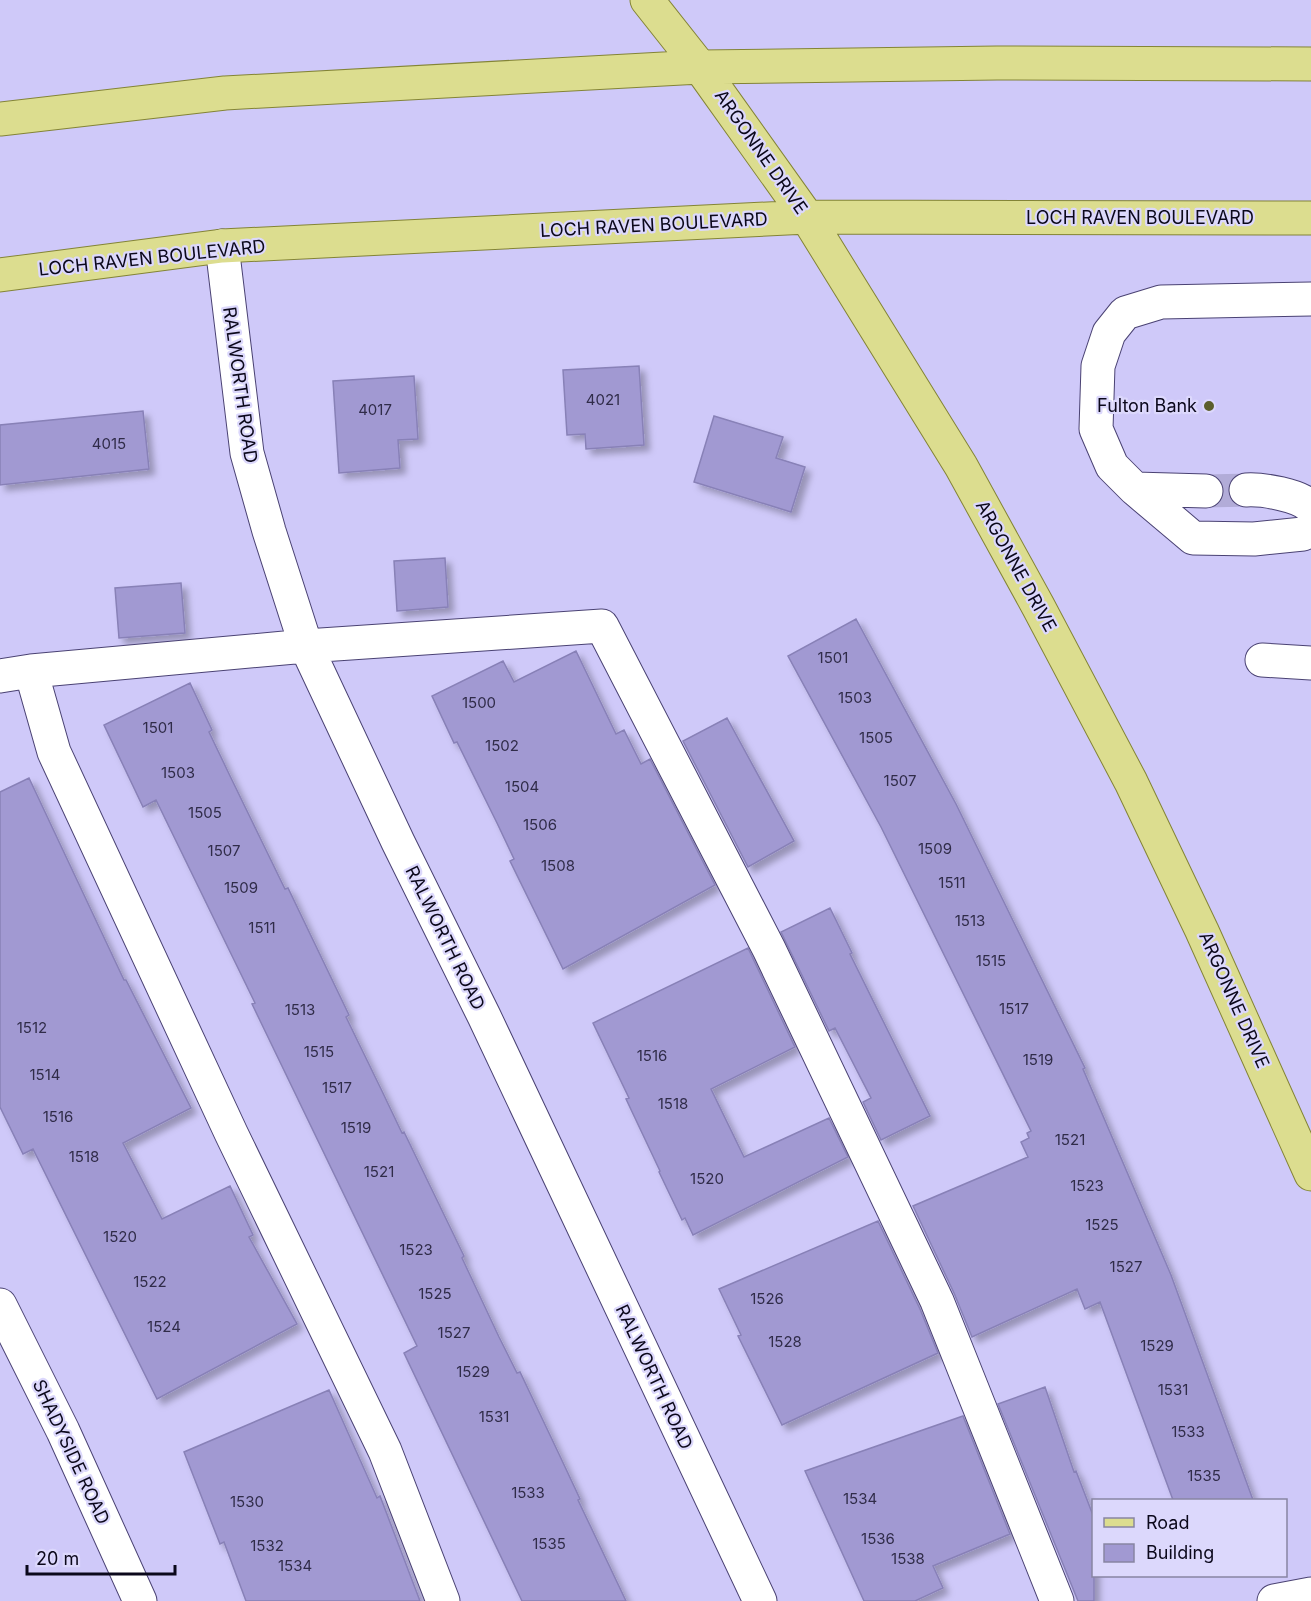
<svg xmlns="http://www.w3.org/2000/svg" width="1311" height="1601" font-family="Inter,sans-serif">
<defs>
<filter id="shadow"><feDropShadow dx="5.5" dy="5.5" stdDeviation="3" flood-color="#0004"/></filter>
</defs>
<rect width="100%" height="100%" fill="#cfc9f9"/>
<path fill="#a199d2" stroke="#8881b7" stroke-width="1.5" filter="url(#shadow)" d="M639,366L644,445L586,449L585,434L567,435L563,370Z
M414,376L418,439L398,440L400,468L339,473L333,381Z
M143,411L149,469L0,485V425Z
M714,416L783,437L776,458L805,467L791,512L694,482Z
M445,558L448,607L397,611L394,561Z
M181,583L185,633L119,638L115,588Z
M856,619L956,804L1085,1068L1083,1069L1171,1275L1253,1500H1173L1100,1302L1085,1309L1077,1289L972,1337L954,1293L913,1206L1028,1157L1021,1142L1029,1138L1027,1133L1031,1131L881,827L788,656Z
M576,651L616,734L624,730L641,764L650,759L715,885L563,969L510,861L514,859L497,823L457,742L454,743L432,696L503,661L514,682Z
M190,683L212,730L209,732L231,778L285,889L288,888L349,1015L346,1017L381,1089L402,1133L404,1132L464,1256L462,1258L499,1337L517,1373L520,1372L558,1452L580,1499L578,1500L626,1601H522L404,1353L417,1346L252,1004L255,1003L156,800L143,807L104,725Z
M727,718L794,841L748,867L683,741Z
M29,778L124,980H126L191,1108L123,1143L162,1219L230,1186L253,1235L249,1237L297,1324L157,1399L33,1149L23,1154L0,1107V792Z
M830,908L852,953L850,954L930,1116L881,1140L863,1102L871,1098L835,1028L829,1031L781,932Z
M748,948L795,1047L711,1089L744,1157L829,1118L848,1157L693,1235L685,1218L682,1220L659,1172L660,1171L626,1099L629,1098L593,1023Z
M878,1221L920,1309L938,1353L782,1425L738,1336L741,1335L719,1289Z
M1045,1387L1074,1472L1076,1471L1094,1518V1601H1078L998,1404Z
M329,1390L377,1498L380,1496L420,1601H246L224,1542L220,1544L184,1452Z
M963,1416L1010,1534L933,1566L943,1588L915,1601H864L805,1471Z"/>
<g fill="none" stroke-linecap="round" stroke-linejoin="round">
<path stroke="#b2acd8" stroke-width="33" stroke-dasharray="33 16" stroke-linecap="butt" d="M1206,491L1246,490"/>
<defs>
<path id="minor" d="M222,246L247,453L269,531L306,646L398,842L484,1016L760,1601
M1135,489L1193,538L1254,539L1303,534L1311,529
M1246,490C1263,489 1299,495 1311,507
M1206,491L1135,489L1112,466L1096,429L1098,366L1109,333L1125,313L1161,302L1311,299
M1262,660L1311,663
M31,671L54,752L231,1133L385,1451L443,1601
M0,676L31,671L306,646L602,626L769,949L937,1301L1057,1601
M0,1305L63,1431L140,1601
M1274,1601L1311,1594"/>
<path id="major" d="M647,0L700,67L807,217L961,466L1038,606L1131,782L1202,931L1311,1174
M0,119L225,93L700,67L997,63L1311,64
M0,275L222,246L807,217L1311,218"/>
</defs>
<use href="#minor" stroke="#4a4273" stroke-width="35"/>
<use href="#major" stroke="#838436" stroke-width="35"/>
<use href="#minor" stroke="#fff" stroke-width="33"/>
<use href="#major" stroke="#dcdd8f" stroke-width="33"/>
</g>
<circle fill="#5c5e2b" stroke="#dcd8fc" stroke-width="2" cx="1209" cy="406" r="6"/>
<g text-anchor="middle" stroke-width="4.5" stroke-linejoin="round" paint-order="stroke">
<g font-size="15" fill="#302c49">
<text x="603" y="405">4021</text>
<text x="375" y="415">4017</text>
<text x="109" y="449">4015</text>
<text x="833" y="663">1501</text>
<text x="855" y="703">1503</text>
<text x="479" y="708">1500</text>
<text x="158" y="733">1501</text>
<text x="876" y="743">1505</text>
<text x="502" y="751">1502</text>
<text x="178" y="778">1503</text>
<text x="900" y="786">1507</text>
<text x="522" y="792">1504</text>
<text x="205" y="818">1505</text>
<text x="540" y="830">1506</text>
<text x="935" y="854">1509</text>
<text x="224" y="856">1507</text>
<text x="558" y="871">1508</text>
<text x="952" y="888">1511</text>
<text x="241" y="893">1509</text>
<text x="970" y="926">1513</text>
<text x="262" y="933">1511</text>
<text x="991" y="966">1515</text>
<text x="1014" y="1014">1517</text>
<text x="300" y="1015">1513</text>
<text x="32" y="1033">1512</text>
<text x="319" y="1057">1515</text>
<text x="652" y="1061">1516</text>
<text x="1038" y="1065">1519</text>
<text x="45" y="1080">1514</text>
<text x="337" y="1093">1517</text>
<text x="673" y="1109">1518</text>
<text x="58" y="1122">1516</text>
<text x="356" y="1133">1519</text>
<text x="1070" y="1145">1521</text>
<text x="84" y="1162">1518</text>
<text x="379" y="1177">1521</text>
<text x="707" y="1184">1520</text>
<text x="1087" y="1191">1523</text>
<text x="1102" y="1230">1525</text>
<text x="120" y="1242">1520</text>
<text x="416" y="1255">1523</text>
<text x="1126" y="1272">1527</text>
<text x="150" y="1287">1522</text>
<text x="435" y="1299">1525</text>
<text x="767" y="1304">1526</text>
<text x="164" y="1332">1524</text>
<text x="454" y="1338">1527</text>
<text x="785" y="1347">1528</text>
<text x="1157" y="1351">1529</text>
<text x="473" y="1377">1529</text>
<text x="1173" y="1395">1531</text>
<text x="494" y="1422">1531</text>
<text x="1188" y="1437">1533</text>
<text x="1204" y="1481">1535</text>
<text x="528" y="1498">1533</text>
<text x="860" y="1504">1534</text>
<text x="247" y="1507">1530</text>
<text x="878" y="1544">1536</text>
<text x="549" y="1549">1535</text>
<text x="267" y="1551">1532</text>
<text x="908" y="1564">1538</text>
<text x="295" y="1571">1534</text>
</g>
<g font-size="18" fill="#0b081b" stroke="#dcd8fc">
<text transform="translate(761 152) rotate(55)" y="6">ARGONNE DRIVE</text>
<text x="1140" y="224">LOCH RAVEN BOULEVARD</text>
<text transform="translate(654 225) rotate(-3)" y="6">LOCH RAVEN BOULEVARD</text>
<text transform="translate(152 258) rotate(-6)" y="6">LOCH RAVEN BOULEVARD</text>
<text transform="translate(240 385) rotate(82)" y="6">RALWORTH ROAD</text>
<text transform="translate(1016 566) rotate(61)" y="6">ARGONNE DRIVE</text>
<text transform="translate(445 938) rotate(64)" y="6">RALWORTH ROAD</text>
<text transform="translate(1234 1000) rotate(66)" y="6">ARGONNE DRIVE</text>
<text transform="translate(654 1377) rotate(65)" y="6">RALWORTH ROAD</text>
<text transform="translate(71 1452) rotate(65)" y="6">SHADYSIDE ROAD</text>
</g>
<g font-size="18" fill="#0b081b" stroke="#dcd8fc" text-anchor="end">
<text x="1197" y="412">Fulton Bank</text>
</g>
</g>
<rect x="1092" y="1499" width="195" height="78" fill="#dcd8fc" stroke="#8885a2" stroke-width="1.5"/>
<rect x="1104" y="1518" width="30" height="9" fill="#dcdd8f" stroke="#8885a2" stroke-width="1.5"/>
<text x="1146" y="1529" font-size="18" fill="#0b081b">Road</text>
<rect x="1104" y="1544" width="30" height="18" fill="#a199d2" stroke="#8885a2" stroke-width="1.5"/>
<text x="1146" y="1559" font-size="18" fill="#0b081b">Building</text>
<path d="M27 1565v9h148v-9" fill="none" stroke="#0b081b" stroke-width="3"/>
<text x="36" y="1565" font-size="18" fill="#0b081b" stroke="#dcd8fc" stroke-width="4.5" paint-order="stroke">20 m</text>
</svg>
